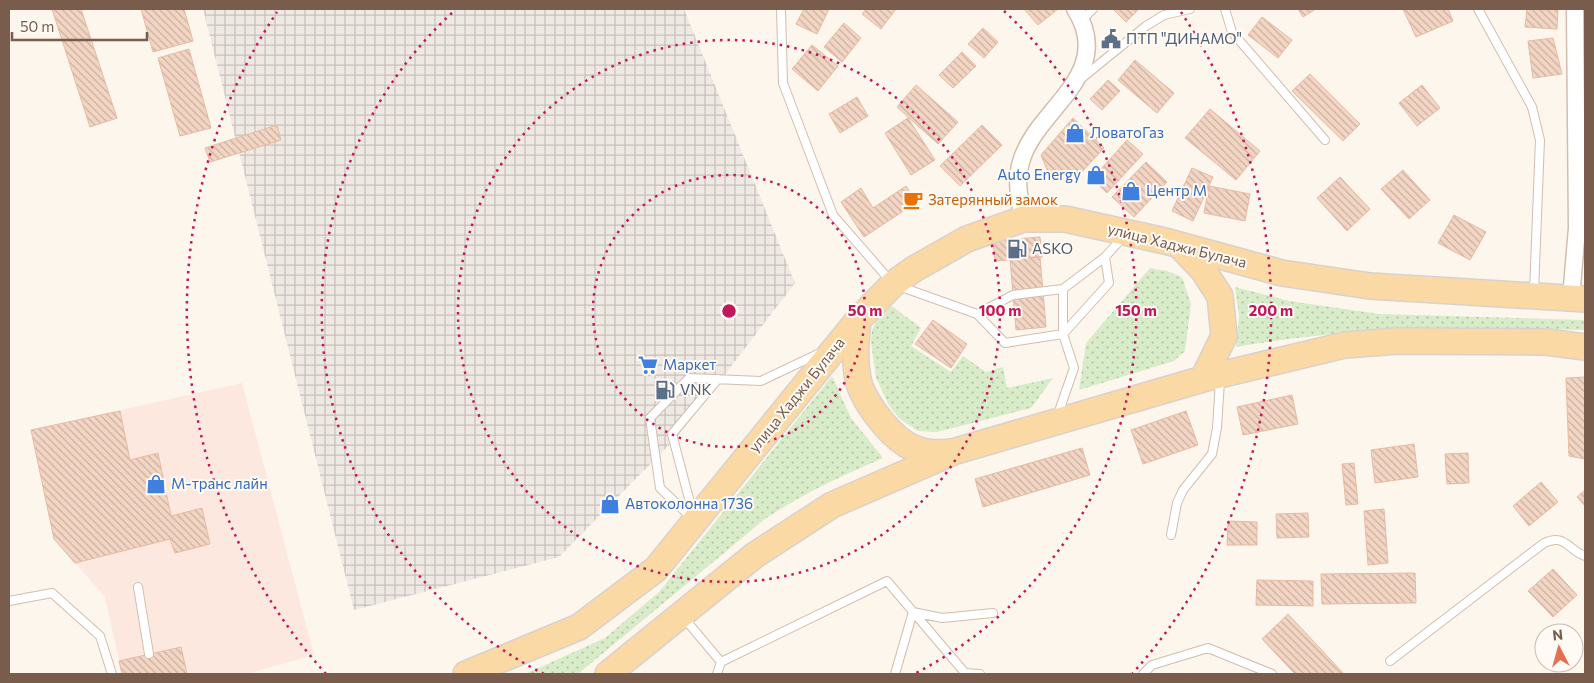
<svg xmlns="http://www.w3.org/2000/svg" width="1594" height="683" font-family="Commissioner,sans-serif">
<defs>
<pattern id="industrial-grid" width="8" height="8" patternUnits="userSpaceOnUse" patternTransform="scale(1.25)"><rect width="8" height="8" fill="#efe9e4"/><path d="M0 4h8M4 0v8" fill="none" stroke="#c7c0bb"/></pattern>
<pattern id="grass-dots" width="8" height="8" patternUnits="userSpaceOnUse" patternTransform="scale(1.25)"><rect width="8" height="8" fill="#d8ecc9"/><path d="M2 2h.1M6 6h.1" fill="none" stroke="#b4c2a5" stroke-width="1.8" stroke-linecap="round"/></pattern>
<pattern id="building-back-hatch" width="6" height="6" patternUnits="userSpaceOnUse" patternTransform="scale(1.25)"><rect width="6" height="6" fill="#f3d5c3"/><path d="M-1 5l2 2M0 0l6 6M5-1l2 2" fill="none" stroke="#cab0a1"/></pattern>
</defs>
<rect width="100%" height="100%" fill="#fdf6ec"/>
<path fill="#fde8e0" d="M242,383L314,655L246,674H122L105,597L54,539L31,430Z"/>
<path fill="url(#industrial-grid)" d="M203,9H684L795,283L677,437L559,557L354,610Z"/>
<path fill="url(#grass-dots)" d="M1150,268L1167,271L1182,277L1191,304L1185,351L1174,361L1079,390L1086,343Z
M1235,287L1289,301L1380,314L1585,320V330C1468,328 1351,326 1236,347L1239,316Z
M892,306L921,328L911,346L951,372L963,356L986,372L1003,367L1007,388L1053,378L1031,408L937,432L918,431L900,419L890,407L876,378L871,342L872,330L877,318Z
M832,376L851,418L883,458C839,477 804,493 765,519L578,674H525L605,638L659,592Z"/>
<path fill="url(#building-back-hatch)" stroke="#e6bba3" d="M52,9H81L117,118L90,127Z
M141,9H184L193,41L153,52Z
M804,9H829L817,34L796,24Z
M866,9H896L881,29L862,14Z
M1024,9H1058L1038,25Z
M1113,9H1139L1126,22Z
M1298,9H1316L1303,17Z
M1403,9H1448L1453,21L1416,37Z
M1527,9H1558L1557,29L1525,27Z
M1262,17L1292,40L1278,58L1248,35Z
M844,23L861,38L842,62L824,47Z
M983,28L998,42L984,58L968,44Z
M1553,38L1562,74L1533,78L1528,41Z
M812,45L838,66L818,91L792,69Z
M189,49L211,128L180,136L158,58Z
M962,52L976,66L953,88L939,75Z
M1135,60L1174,93L1157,113L1118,80Z
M1310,74L1360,124L1343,141L1292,91Z
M1108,80L1120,91L1102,110L1090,99Z
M916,85L958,122L938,144L897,107Z
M1422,85L1440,108L1417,126L1399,103Z
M857,97L868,116L840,133L829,114Z
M1210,109L1260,151L1236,180L1185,138Z
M908,118L935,160L911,175L885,133Z
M1073,118L1104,148L1078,176L1048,172L1041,155Z
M277,125L281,140L210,162L205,148Z
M982,125L1002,145L960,186L940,166Z
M1127,140L1143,154L1107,193L1092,179Z
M1146,162L1167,182L1134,217L1112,197Z
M1192,168L1213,177L1193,221L1172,211Z
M1403,170L1430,200L1409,219L1381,189Z
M1340,177L1370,209L1347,231L1317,198Z
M906,186L917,202L864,237L841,202L861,188L873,208Z
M1209,186L1250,194L1245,221L1204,213Z
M1454,215L1486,232L1470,260L1438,243Z
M1040,237L1042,257L995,261L993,241Z
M1040,257L1046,327L1016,330L1010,259Z
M933,320L967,344L951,368L915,344Z
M1585,377V459L1569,456L1566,378Z
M1292,395L1298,424L1243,435L1237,407Z
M120,411L130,460L158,453L171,516L202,508L210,544L175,553L170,539L75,563L54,539L31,430Z
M1186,411L1198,445L1143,464L1131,430Z
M1414,444L1418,477L1375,483L1371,450Z
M1082,448L1090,475L983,507L975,479Z
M1468,453L1469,483L1447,484L1445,454Z
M1354,463L1358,504L1346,505L1342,464Z
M1541,482L1558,502L1529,526L1513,506Z
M1585,490V506L1577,497Z
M1384,509L1388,563L1368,565L1364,511Z
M1308,513L1309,537L1277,538L1276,514Z
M1228,521L1257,522V545H1227Z
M1553,569L1577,595L1553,617L1528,591Z
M1415,573L1416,603L1322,604L1321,574Z
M1257,580L1313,581V606L1256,605Z
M1288,614L1344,674H1295L1262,639Z
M181,647L187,674H122L119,661Z"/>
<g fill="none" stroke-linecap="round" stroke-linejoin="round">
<defs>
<path id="service" d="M781,9L783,83L833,215L893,284L977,314L1005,343L1063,334L1109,283L1105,257L1124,236
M1225,9L1232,32L1325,140
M1478,9L1532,107L1540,140L1534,292
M1082,20L1093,9
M1082,78L1146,26L1164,15L1190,9
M977,314L1013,295L1063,289L1105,257
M1057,417L1074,368L1063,334V289
M693,514L672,434L718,379
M693,519L660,488L650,418L689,378L761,381L820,353
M1171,535L1177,503L1183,490L1212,454L1217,428L1220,380
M138,587L149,654
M9,601L52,593L100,636L112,674
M684,618L721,662L717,674
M1390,661L1544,543C1565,533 1568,550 1585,556
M721,662L887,581L965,673L980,674
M895,674L913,612L942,618L993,613
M1143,674L1152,665L1208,648L1272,674"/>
<path id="minor" d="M1023,219C1020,201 1015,181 1021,162C1035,109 1117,75 1075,9
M1571,298L1577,228L1575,9"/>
<path id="primary" d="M1180,246L1203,270L1220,296L1224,336L1203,379
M858,320C856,339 854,359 858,379C860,391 868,403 875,413C895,440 914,457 949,452
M466,674L579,627L656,569L858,320L893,284L914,269L967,239L1023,219H1065L1165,241L1282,273L1370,286L1585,299
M608,674L755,555L832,505L956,451L1203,379L1345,345L1398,341L1546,342L1585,347"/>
</defs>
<use href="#service" stroke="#d1beb0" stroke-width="10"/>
<use href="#minor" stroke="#d1beb0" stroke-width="19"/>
<use href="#primary" stroke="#dad1cd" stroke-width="28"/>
<use href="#service" stroke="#fff" stroke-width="8"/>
<use href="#minor" stroke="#fff" stroke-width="16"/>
<use href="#primary" stroke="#fbd9a5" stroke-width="25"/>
</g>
<g fill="none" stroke="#c2185b" stroke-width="2.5" stroke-dasharray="2.5 5">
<circle cx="729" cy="311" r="136"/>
<circle cx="729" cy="311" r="271"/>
<path d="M544 674A407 407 0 0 1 454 11M1004 11A407 407 0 0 1 914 674"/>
<path d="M326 674A542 542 0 0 1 277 12M1181 12A542 542 0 0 1 1132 674"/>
</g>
<defs>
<symbol id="civic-bare" viewBox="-9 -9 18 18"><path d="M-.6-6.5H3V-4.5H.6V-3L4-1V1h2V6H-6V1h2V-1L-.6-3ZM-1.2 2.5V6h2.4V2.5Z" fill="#5c6f8a" stroke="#fffaf3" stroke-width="2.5" paint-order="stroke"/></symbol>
<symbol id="shop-bare" viewBox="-9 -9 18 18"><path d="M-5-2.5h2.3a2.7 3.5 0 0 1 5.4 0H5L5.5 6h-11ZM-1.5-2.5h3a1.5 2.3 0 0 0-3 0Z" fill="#3f7fe0" stroke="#fffaf3" stroke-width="2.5" paint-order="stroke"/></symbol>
<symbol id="cafe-bare" viewBox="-9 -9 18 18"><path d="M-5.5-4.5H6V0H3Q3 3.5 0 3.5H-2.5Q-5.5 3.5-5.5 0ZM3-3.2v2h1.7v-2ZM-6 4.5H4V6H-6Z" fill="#e8710a" stroke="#fffaf3" stroke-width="2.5" paint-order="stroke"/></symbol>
<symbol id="fuel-bare" viewBox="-9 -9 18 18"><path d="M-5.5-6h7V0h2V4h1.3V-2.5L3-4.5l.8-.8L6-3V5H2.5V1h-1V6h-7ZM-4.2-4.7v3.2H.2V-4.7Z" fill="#5c6f8a" stroke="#fffaf3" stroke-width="2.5" paint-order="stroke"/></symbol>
<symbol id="supermarket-bare" viewBox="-9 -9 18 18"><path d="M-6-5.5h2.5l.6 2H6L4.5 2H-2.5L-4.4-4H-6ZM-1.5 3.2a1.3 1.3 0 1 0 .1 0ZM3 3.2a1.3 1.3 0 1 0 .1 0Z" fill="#3f7fe0" stroke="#fffaf3" stroke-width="2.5" paint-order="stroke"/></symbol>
</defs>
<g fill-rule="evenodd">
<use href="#civic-bare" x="1097" y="25" width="28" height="28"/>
<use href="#shop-bare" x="1061" y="119" width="28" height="28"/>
<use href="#shop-bare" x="1082" y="161" width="28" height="28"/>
<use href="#shop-bare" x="1117" y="177" width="28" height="28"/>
<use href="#cafe-bare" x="899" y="186" width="28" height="28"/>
<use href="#fuel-bare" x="1003" y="235" width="28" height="28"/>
<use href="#supermarket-bare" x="634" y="351" width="28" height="28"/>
<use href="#fuel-bare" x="651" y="376" width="28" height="28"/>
<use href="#shop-bare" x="142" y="470" width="28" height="28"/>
<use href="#shop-bare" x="596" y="490" width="28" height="28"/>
</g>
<g text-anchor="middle" stroke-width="4" stroke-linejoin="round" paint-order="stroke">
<g font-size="15" fill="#4e5e75" stroke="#fffaf3" text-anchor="start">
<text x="1126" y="44">ПТП "ДИНАМО"</text>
<text x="1032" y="254">ASKO</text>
<text x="680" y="395">VNK</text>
</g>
<g font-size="15" fill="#366cbe" stroke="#fffaf3" text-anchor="start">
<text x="1090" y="138">ЛоватоГаз</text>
<text x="1081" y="180" text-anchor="end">Auto Energy</text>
<text x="1146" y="196">Центр М</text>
<text x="663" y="370">Маркет</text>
<text x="171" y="489">М-транс лайн</text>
<text x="625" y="509">Автоколонна 1736</text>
</g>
<g font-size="15" fill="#c56008" stroke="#fffaf3" text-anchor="start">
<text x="928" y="205">Затерянный замок</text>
</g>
<g font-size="15" fill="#7a5c4d" stroke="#fffaf3">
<text transform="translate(1177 246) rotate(14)" y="5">улица Хаджи Булача</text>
<text transform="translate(797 395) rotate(-51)" y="5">улица Хаджи Булача</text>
</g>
</g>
<circle cx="729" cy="311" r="8" fill="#c2185b" stroke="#fffaf3" stroke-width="2.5"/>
<g font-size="15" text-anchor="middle" font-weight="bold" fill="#c2185b" stroke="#fffaf3" stroke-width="4" stroke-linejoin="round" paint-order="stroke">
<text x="865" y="316">50 m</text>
<text x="1000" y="316">100 m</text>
<text x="1136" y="316">150 m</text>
<text x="1271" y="316">200 m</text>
</g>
<rect width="1594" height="683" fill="none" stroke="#7a5c4d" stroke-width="20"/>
<g transform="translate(1559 648) rotate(354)"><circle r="24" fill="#fffaf3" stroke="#cabbb1"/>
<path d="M0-4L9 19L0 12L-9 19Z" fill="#e76f51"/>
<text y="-8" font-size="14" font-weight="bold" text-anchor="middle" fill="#7a5c4d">N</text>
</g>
<path d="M12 32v8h135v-8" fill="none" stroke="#7a5c4d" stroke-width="2.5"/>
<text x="20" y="32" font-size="15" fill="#7a5c4d" stroke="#fffaf3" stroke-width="4" paint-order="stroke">50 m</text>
</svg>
